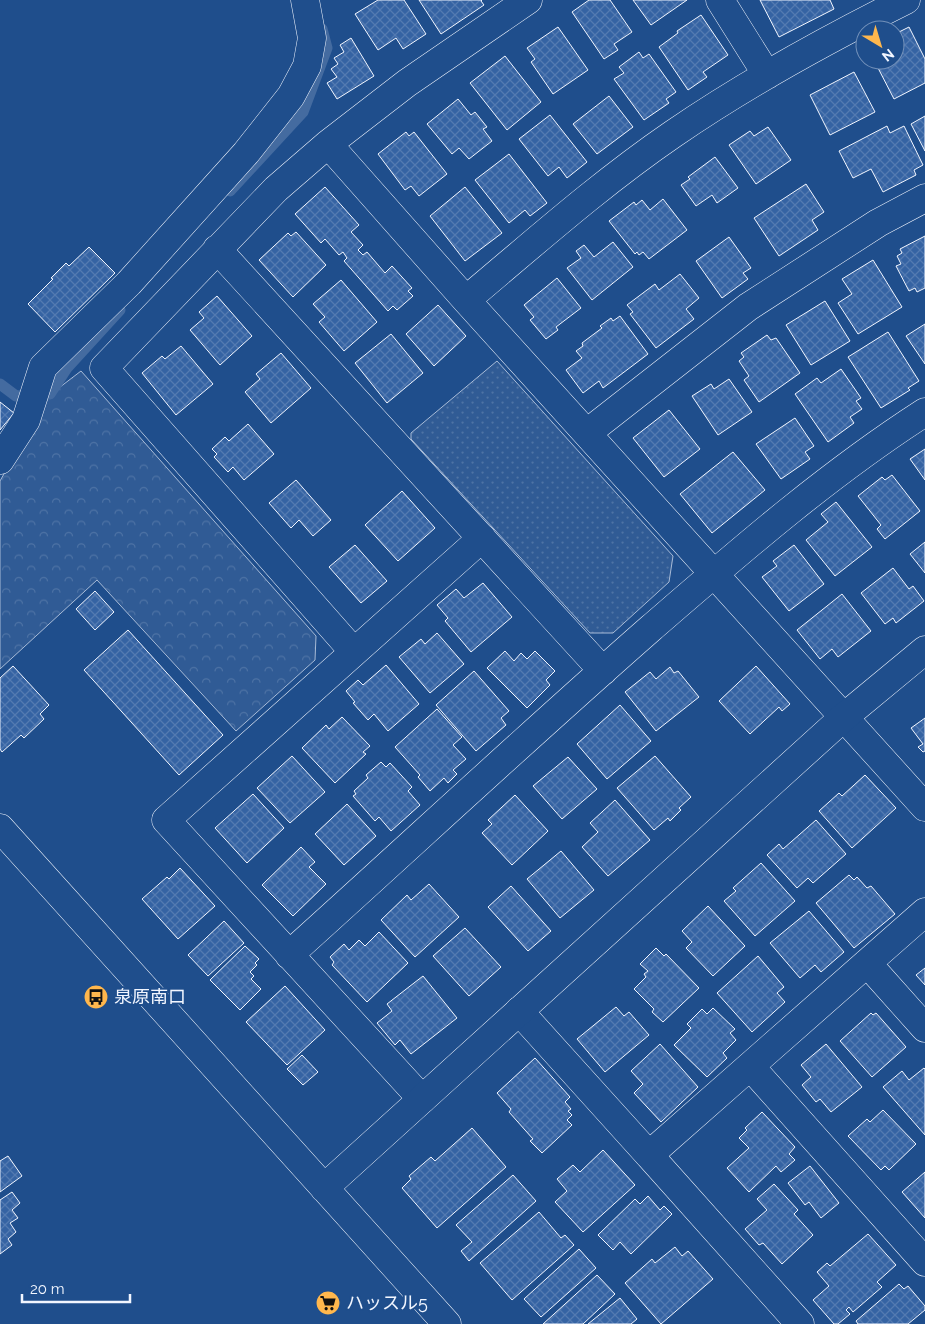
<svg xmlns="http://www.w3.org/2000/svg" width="925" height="1324" font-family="Raleway,'Noto Sans JP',sans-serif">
<defs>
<pattern id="forest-crowns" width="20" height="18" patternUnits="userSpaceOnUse" patternTransform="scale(1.25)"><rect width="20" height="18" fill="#305b95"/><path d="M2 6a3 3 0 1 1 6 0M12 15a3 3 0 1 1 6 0" fill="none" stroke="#4e73a5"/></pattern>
<pattern id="park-dots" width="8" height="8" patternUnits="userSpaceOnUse" patternTransform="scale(1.25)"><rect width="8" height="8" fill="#305b95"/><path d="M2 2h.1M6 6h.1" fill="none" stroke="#4e73a5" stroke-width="1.8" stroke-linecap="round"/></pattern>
<pattern id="building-cross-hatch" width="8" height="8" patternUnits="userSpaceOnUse" patternTransform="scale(1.25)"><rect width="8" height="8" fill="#3563a3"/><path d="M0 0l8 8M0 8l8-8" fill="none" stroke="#537ab1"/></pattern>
</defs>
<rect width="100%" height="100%" fill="#1f4e8c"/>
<path fill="url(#forest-crowns)" stroke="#a8bbd7" d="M81,371L316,636L315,660L236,731L97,580L0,669V481L47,397Z"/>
<path fill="url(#park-dots)" stroke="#a8bbd7" d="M497,361L673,556L669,582L613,633H590L411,439V433Z"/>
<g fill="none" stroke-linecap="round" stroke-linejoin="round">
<path stroke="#446ba0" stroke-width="11" d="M230,191L303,112L327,48L322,29
M0,384L16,396L50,394L67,368L120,310"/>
</g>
<path fill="url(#building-cross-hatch)" stroke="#f2f6ff" d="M378,0H404L426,34L403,49L396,38L378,50L355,14Z
M419,0H482L481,1L484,5L441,34Z
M589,0H610L632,32L614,44L618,50L604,59L572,12Z
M633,0H687L651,25Z
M760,0H830L834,9L779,37Z
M701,15L728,55L703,72L707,77L688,90L659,47L678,33L677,31Z
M558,27L588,70L553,94L531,62L535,59L527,48Z
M909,27L925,59V83L894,99L877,66L882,63L880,60H895V34Z
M351,38L374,76L337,99L327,83L337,77L331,69L338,64L334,58L344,52L340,45Z
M639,52L643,58L649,54L676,92L666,99L669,103L644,120L614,79L624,73L619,67Z
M505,56L541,102L507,130L470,83Z
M854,72L875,112L830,135L810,95Z
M609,96L633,127L597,154L573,124Z
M458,99L471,115L475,112L487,127L483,129L492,141L469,159L459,148L452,154L427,124Z
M550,115L587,162L567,178L559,167L548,176L519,139Z
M925,116V151L911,124Z
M887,126L890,133L904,126L923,165L914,170L916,175L883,192L871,169L853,178L839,151Z
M768,127L791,160L756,184L729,145L750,131L754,136Z
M406,132L409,136L414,132L447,174L419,196L411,186L405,190L378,154Z
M509,154L547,203L530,216L525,210L509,223L475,180Z
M715,157L738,188L717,203L712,195L696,206L681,185L690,179L688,177Z
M806,184L824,212L812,220L818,230L779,256L754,218Z
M325,187L359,225L351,232L363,245L358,250L363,255L367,252L385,273L392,266L412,288L408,291L413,296L397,310L393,306L388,311L344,261L347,258L343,252L339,255L325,239L321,243L295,214Z
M465,187L502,233L465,261L430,216Z
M663,199L687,230L649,259L643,252L639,255L637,252L635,254L609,221L634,202L636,205L642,200L650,210Z
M296,232L326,265L293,297L259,260L288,233L291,236Z
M925,236V288L917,292L915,288L909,291L896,266L901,264L897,256L902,253L900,249Z
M729,237L751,268L743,273L748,279L722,298L696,261Z
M613,242L633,267L592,300L567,268L581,258L576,251L584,245L594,257Z
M89,247L115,273L55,332L28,304L53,279L51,278L66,263L69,266Z
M873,260L902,307L858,334L838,303L852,294L842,279Z
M680,274L699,298L686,309L694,319L656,348L630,314L633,312L627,305L655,284L659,290Z
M557,278L581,308L556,327L558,330L546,339L530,320L534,317L524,305Z
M341,280L377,322L344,351L319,322L325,317L313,304Z
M217,296L252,336L220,365L190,330L204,318L199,312Z
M825,301L850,341L811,365L786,325Z
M438,305L466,336L434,366L406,334Z
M620,316L648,354L603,388L599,381L583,393L566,370L582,358L576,351L583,346L582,343L602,328L600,326L611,318L613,321Z
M925,324V364L906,336Z
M888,332L919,381L908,388L910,390L881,408L848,357Z
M391,334L423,373L387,403L355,363Z
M767,335L771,340L776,338L800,373L759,402L744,380L749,376L739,361L744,357L741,353Z
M181,346L213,384L176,415L142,373L162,356L165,359Z
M281,353L311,388L271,423L245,392L260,379L256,374Z
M841,369L861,398L856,401L862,409L850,417L854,423L828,442L795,394L817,378L821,383Z
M729,379L752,412L718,435L692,396L711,384L714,389Z
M0,402L14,413L0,430Z
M669,410L700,449L664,477L633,438Z
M795,418L814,446L805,452L810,459L781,479L756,444Z
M248,424L274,454L244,480L233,467L228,472L214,457L217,454L212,449L225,437L229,441Z
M925,449V480L910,459Z
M733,452L765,490L712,533L680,494Z
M892,475L920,511L885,539L877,529L881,525L858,496L882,477L885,480Z
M296,480L331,520L313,536L299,520L291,528L269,503Z
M402,491L435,528L398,561L365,525Z
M836,502L872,547L835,576L806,540L828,522L821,514Z
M925,542V573L910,554Z
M355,545L387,581L361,603L329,567Z
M794,545L824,584L789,611L762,577L777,566L773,561Z
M893,568L909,589L913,586L924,601L896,623L893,618L885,624L861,593Z
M483,583L512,617L471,652L445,621L448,618L437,605L456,589L464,598Z
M95,591L114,612L95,630L76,609Z
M842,594L871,631L838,657L832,649L820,659L797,630Z
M128,630L223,735L179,775L84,670Z
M437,633L464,664L430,693L399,657L421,639L425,644Z
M505,651L514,661L521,653L527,659L535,651L555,671L546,680L550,685L527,708L487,668Z
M386,665L419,704L388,731L374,714L368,720L353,703L355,702L346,691L358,680L363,685Z
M13,666L49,705L40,714L44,719L24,738L21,735L2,752L0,749V678Z
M756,666L790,704L782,711L779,707L750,734L719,701Z
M670,667L674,673L678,671L699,697L656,731L625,692L650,672L656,679Z
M474,671L509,711L501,718L506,725L476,751L436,705Z
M620,705L651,741L607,779L577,744Z
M437,709L462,737L453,745L466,759L453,770L457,774L448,783L444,778L430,791L418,777L420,775L395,747Z
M342,717L370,746L363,752L366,754L335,783L302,748L326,725L329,729Z
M925,718V751L923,752L918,747L923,744L911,728Z
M292,756L325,792L290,823L257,788Z
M655,756L691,797L679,808L681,810L670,821L668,818L654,830L617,788Z
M568,757L597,789L562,819L533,786Z
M381,762L386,767L390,763L412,787L408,791L420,805L391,831L379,817L375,821L353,796L356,794L354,791L368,778L366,775Z
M865,775L896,808L852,848L819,811L839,793L842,796Z
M253,794L284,828L247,863L215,828Z
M515,795L548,831L512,865L482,833L492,824L488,820Z
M615,800L650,840L608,876L582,847L598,832L590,823Z
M347,804L376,836L344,865L315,834Z
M816,820L846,854L813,883L808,878L797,888L767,855L779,844L783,849Z
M301,847L315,862L309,867L326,884L293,916L262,885Z
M561,851L594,890L560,918L527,879Z
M761,863L795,901L755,936L724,901L736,891L733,888Z
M180,868L215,906L178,939L142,899L167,877L169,879Z
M849,875L854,880L857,877L867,888L871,886L895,914L854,948L816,903Z
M429,884L459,917L415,957L381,920L407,895L411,900Z
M511,886L551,931L528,951L488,907Z
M708,906L745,946L713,976L686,948L692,942L682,931Z
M809,911L844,952L821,972L815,965L800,978L770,943Z
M224,921L244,943L208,976L188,955Z
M465,928L501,967L469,996L433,956Z
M379,932L408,963L367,1002L332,965L334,962L330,957L344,944L349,950L359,940L365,946Z
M245,946L259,959L255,963L257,965L250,972L254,976L251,979L261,989L240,1010L210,980Z
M656,948L664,956L666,954L699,988L663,1022L652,1012L654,1009L634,989L646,977L644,974L648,971L640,964Z
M758,956L784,987L777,993L785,1002L752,1032L717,993Z
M925,968V985L916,975Z
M423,976L457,1018L411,1054L400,1040L395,1045L377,1023L392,1011L387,1004Z
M285,986L325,1030L287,1065L246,1022Z
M616,1007L624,1016L629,1012L649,1035L605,1072L577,1039Z
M713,1008L735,1029L730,1033L736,1040L723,1053L727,1058L707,1077L674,1045L691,1028L687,1024L702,1009L707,1014Z
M871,1013L873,1015L876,1013L906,1047L872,1077L840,1041Z
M660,1044L698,1087L661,1122L634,1093L643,1084L631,1071Z
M826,1044L862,1087L831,1112L820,1099L816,1102L802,1085L811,1077L801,1065Z
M302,1055L318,1072L303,1085L287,1069Z
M535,1058L570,1097L565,1102L571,1109L568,1111L572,1115L567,1120L572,1125L542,1153L530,1141L533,1139L509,1112L511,1109L497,1093Z
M924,1068L925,1069V1135L883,1087L902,1071L909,1080Z
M883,1110L916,1144L889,1170L885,1166L881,1170L848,1136L867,1119L870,1122Z
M762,1112L795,1147L789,1154L795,1160L781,1172L776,1166L749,1192L727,1168L749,1148L739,1138L747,1130L745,1128Z
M472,1128L506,1167L437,1228L402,1188L411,1179L409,1176L431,1157L435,1161Z
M603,1150L635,1185L583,1232L555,1202L567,1191L557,1179L573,1165L580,1172Z
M8,1156L22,1176L0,1192V1161Z
M810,1166L839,1203L821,1218L809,1202L805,1205L788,1183Z
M925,1172V1218L902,1192Z
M513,1175L536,1201L469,1261L461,1251L472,1242L456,1225Z
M774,1184L798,1210L794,1214L813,1235L782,1264L763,1243L759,1245L745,1229L767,1210L757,1199Z
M12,1192L20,1203L12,1210L18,1218L10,1223L16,1232L8,1239L12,1245L0,1254V1200Z
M648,1196L660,1210L664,1206L672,1214L631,1254L620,1242L613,1250L598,1235L635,1199L640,1204Z
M539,1212L561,1238L565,1235L574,1245L512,1300L480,1263Z
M868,1234L896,1265L877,1282L882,1287L853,1312L849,1307L846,1310L850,1314L838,1324H834L813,1300L829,1286L817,1272L827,1263L830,1266Z
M675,1247L682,1256L688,1251L713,1279L661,1324L625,1283L652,1259L655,1263Z
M579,1249L596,1268L541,1317L524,1299Z
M597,1275L615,1294L583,1324H543Z
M899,1284L904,1289L908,1286L925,1306V1310L908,1324H858L856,1321Z
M620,1298L637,1319L631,1324H588Z"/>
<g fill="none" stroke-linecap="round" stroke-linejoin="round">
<defs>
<path id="minor" d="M720,0L767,75
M328,144L466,300L925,807
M217,249L603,671
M466,300C534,243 600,184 673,134C747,83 826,40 906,0
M587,433L748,307L878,223L925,198
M0,460L26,420L43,367L129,283L246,153L291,96L307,66L312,38L305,0
M354,652L104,368L276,189L328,144L407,83L528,0
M289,955C410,846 529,735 651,628C739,552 827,475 925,412
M867,963L925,1028
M519,1011L649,1155L925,912
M750,1066L925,1262
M422,1099L166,820L482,538
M649,1155L800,1324"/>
<path id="tertiary" d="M0,828L447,1324
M324,1188L844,717L925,650"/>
</defs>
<use href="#minor" stroke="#f2f6ff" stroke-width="29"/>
<use href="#tertiary" stroke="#f2f6ff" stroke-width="29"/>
<use href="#minor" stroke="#1f4e8c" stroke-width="28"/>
<use href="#tertiary" stroke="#1f4e8c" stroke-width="28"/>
</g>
<defs>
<symbol id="bus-disc" viewBox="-11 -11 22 22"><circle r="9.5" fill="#ffb74d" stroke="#1f4e8c"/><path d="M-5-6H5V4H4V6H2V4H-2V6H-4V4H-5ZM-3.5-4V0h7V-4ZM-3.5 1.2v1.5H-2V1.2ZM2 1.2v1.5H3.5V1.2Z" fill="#111"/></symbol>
<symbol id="supermarket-disc" viewBox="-11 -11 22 22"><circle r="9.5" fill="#ffb74d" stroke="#1f4e8c"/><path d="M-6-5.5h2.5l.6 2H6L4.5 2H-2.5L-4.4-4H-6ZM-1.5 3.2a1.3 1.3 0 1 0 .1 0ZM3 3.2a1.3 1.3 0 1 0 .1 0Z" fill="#111"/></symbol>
</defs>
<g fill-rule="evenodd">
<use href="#bus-disc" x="82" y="983" width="28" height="28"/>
<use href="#supermarket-disc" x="314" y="1289" width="28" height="28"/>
</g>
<g text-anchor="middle" stroke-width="4" stroke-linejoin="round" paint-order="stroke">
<g font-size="18" fill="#f2f6ff" stroke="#1f4e8c" text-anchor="start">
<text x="114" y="1003">泉原南口</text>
<text x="346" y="1309">ハッスル5</text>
</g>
</g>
<g transform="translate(880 45) rotate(142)"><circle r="24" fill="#1f4e8c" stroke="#7391ba"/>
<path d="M0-4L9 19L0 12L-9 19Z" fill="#ffb74d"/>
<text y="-8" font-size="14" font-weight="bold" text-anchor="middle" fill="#f2f6ff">N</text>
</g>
<path d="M22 1294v8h108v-8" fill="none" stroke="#f2f6ff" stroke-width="2.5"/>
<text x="30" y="1294" font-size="15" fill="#f2f6ff" stroke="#1f4e8c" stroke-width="4" paint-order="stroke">20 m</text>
</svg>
